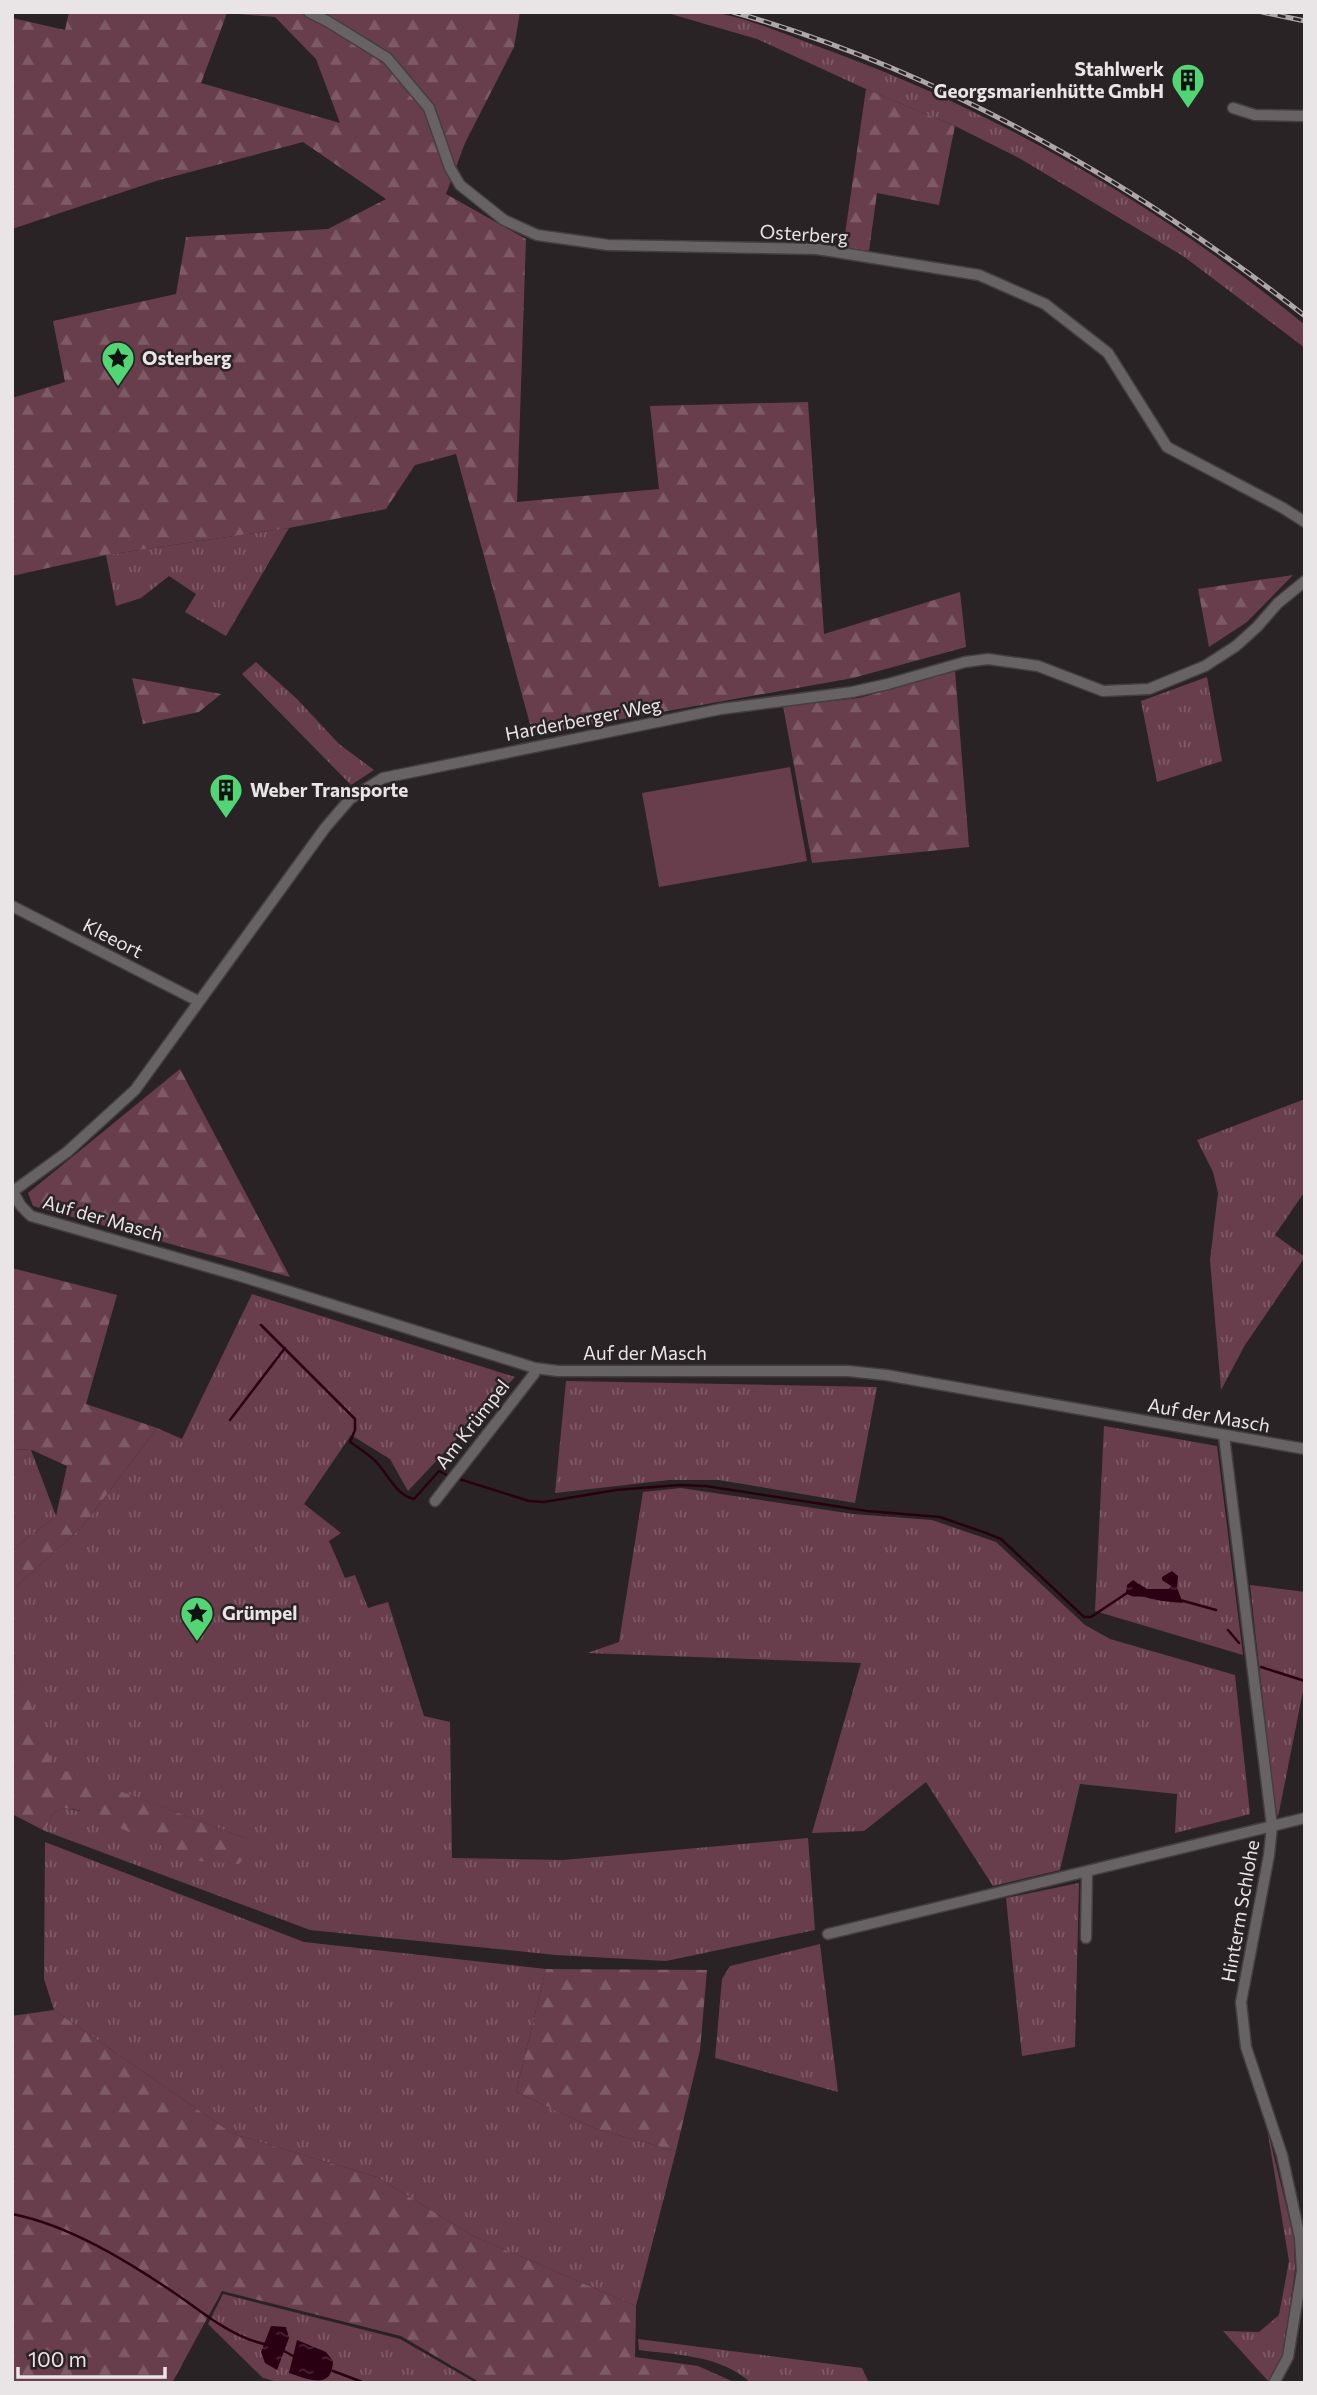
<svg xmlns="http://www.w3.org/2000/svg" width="1317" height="2395" font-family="Commissioner,sans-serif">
<defs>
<pattern id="grass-tufts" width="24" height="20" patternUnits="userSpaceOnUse" patternTransform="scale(1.75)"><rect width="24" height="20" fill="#693e4c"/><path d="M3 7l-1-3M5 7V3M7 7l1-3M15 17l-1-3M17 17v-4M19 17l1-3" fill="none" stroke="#7e5a66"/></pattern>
<pattern id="forest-firs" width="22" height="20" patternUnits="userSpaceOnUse" patternTransform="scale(1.75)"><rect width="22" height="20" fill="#693e4c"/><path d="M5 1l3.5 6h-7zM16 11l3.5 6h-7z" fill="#7e5a66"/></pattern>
<pattern id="water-ripples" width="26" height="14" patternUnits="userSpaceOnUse" patternTransform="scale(1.75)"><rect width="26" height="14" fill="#290012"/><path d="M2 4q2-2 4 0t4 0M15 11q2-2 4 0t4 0" fill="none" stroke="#482534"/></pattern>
</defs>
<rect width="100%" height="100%" fill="#2a2325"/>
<path fill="url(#grass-tufts)" d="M664,12C679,12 697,10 712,12C750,18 796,39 833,52C1004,115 1164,209 1305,325V348L1183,256L1019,158L955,126L866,89L757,39Z
M289,528L226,636L185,612L196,594L169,576L141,598L116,606L106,555Z
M256,662L297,699L339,744L374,770L351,785L242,674Z
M1207,677L1222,761L1157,782L1141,701Z
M1305,1099V1191L1275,1235L1305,1257L1245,1345L1221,1390L1210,1260L1218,1193L1213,1172L1197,1140Z
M252,1294L515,1377L408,1491L390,1459L351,1435L304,1504L341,1533L329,1541L345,1578L355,1575L368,1608L388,1602L424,1716L450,1722L452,1858L563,1860L808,1838L815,1930L666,1961L556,1955L310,1930L45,1831L53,1814L62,1808L248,1839L52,1766L12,1652V1590L83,1526L157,1428L182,1439Z
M566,1381L877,1387L855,1503L719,1480H669L555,1493Z
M1104,1426L1217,1446L1243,1655L1095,1611Z
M12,1449L31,1450L56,1516L12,1550Z
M681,1488L853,1514L932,1520L996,1542L1085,1625L1110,1639L1235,1675L1250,1814L1175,1833L1177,1794L1080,1784L1060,1870L993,1886L926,1782L864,1831L812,1833L861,1663L587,1653L619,1642L643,1492Z
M1250,1585L1305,1592V1681L1278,1817L1274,1800Z
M45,1842L304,1942L546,1969L516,2092L596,2129L676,2151L636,2306L473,2236L377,2177L233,2134L54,2010L44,1979Z
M1079,1883L1075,2047L1022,2056L1006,1898Z
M820,1944L838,2092L715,2058L722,1979L730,1966Z
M1267,2128L1294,2238L1295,2270L1283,2356L1269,2382L1223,2331L1259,2332L1279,2315L1289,2261Z
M223,2294L400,2339L476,2383H281L263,2378L208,2324Z
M638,2339L862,2368L869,2383H751C721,2355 677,2355 639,2350Z"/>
<path fill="url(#forest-firs)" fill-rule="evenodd" d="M69,12H520L514,47L465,143L446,194L526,239L517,502L659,489L650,406L808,402L824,634L960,592L966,647L853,678L533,735L456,454L415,465L386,509L289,528L106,555L12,576V398L65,382L53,321L176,294L186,237L328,229L386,199L303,142L156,181L12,229V18L65,30ZM227,13L275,17L316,59L340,123L201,83Z
M866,89L955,126L939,205L877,193L869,251L843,248Z
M1293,575L1247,622L1209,647L1198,589Z
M955,671L969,847L812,863L783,706L859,698Z
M132,678L221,694L199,712L143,724Z
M180,1069L290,1277L33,1206L28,1193Z
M12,1268L117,1295L86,1404L157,1428L83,1526L12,1590V1550L56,1516L67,1466L32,1450L12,1449Z
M12,1652L53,1766L248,1839L249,1851L239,1864L197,1861L78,1810L62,1808L53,1814L45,1831L12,1814Z
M546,1969L707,1970L700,2050L676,2151L596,2129L516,2092Z
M54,2010L233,2134L377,2177L473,2236L636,2306L635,2357L698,2366L736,2383H481L401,2336L222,2291L172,2383H12V2016Z"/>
<path fill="#693e4c" d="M790,767L807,861L659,887L642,793Z"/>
<path fill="url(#water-ripples)" d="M1172,1571L1178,1576L1177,1588L1183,1603C1170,1602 1160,1601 1148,1598C1139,1595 1134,1599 1126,1593L1127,1585L1133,1580L1147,1589H1169L1171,1586L1162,1580V1577Z
M271,2326L286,2327L289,2338L277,2370L265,2363L261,2352Z
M297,2340L326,2352L333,2361C332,2391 308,2379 289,2373Z"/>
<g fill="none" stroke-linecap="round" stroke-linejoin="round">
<path stroke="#290012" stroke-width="2.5" d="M261,1325L355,1419V1430L350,1442C360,1449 370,1455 378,1464C389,1476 396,1495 414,1499L439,1471L449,1476
M230,1420L285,1348
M459,1479L529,1501L544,1502L616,1490L679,1485L705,1486L867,1511L940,1517L986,1533L1001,1539L1084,1617H1091L1127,1593
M1180,1600L1216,1610
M1228,1630L1239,1643
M1261,1667L1305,1681
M12,2214C69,2225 129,2262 176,2294C204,2313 230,2336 264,2344
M284,2351L293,2356
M333,2371L365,2383"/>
<defs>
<path id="minor" d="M309,12L327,21L387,58L429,108L450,168L460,185L504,220L537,235L608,245L817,249L979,275L1045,304L1108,353L1167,447L1283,508L1305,522
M1233,108L1255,115L1305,116
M12,906L198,1001
M12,1192L67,1152L135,1090L325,828L350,799L383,778L721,709L852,692L888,684L965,662L988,659L1038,666L1103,691L1149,689L1205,666L1236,646L1257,627L1278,603L1305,581
M13,1192L21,1206L31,1216L240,1276L535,1368L558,1371H848L886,1375L1305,1449
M1224,1436L1272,1826L1269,1855L1241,2002L1246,2047L1282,2155L1300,2238L1302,2271L1288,2357L1274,2383
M435,1501L534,1374L535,1368
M828,1934L1305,1818
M1086,1938L1087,1872"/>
</defs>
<use href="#minor" stroke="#453e40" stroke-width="13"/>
<use href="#minor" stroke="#676364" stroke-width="10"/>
<defs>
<path id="rail" d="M733,12C943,72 1134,182 1305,316
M1262,12L1305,21"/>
</defs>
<use href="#rail" stroke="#ada7a8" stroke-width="5"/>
<use href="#rail" stroke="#2a2325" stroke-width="2.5" stroke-dasharray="8" stroke-linecap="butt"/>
</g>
<defs>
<symbol id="building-pin" viewBox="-11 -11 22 30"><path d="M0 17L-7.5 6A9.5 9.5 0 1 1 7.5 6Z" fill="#51d674" stroke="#2a2325"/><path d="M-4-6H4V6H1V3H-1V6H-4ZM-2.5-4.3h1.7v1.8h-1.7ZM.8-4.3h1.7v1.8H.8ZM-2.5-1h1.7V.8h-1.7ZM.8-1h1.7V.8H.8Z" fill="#111"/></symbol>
<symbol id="sight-pin" viewBox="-11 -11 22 30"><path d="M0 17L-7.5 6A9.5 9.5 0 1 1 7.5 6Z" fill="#51d674" stroke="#2a2325"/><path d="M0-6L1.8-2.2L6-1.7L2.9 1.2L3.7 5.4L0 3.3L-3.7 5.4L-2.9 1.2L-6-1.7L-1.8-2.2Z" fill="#111"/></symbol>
</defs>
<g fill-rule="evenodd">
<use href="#building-pin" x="1169" y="61" width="38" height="52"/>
<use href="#sight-pin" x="99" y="339" width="38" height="52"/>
<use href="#building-pin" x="207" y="771" width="38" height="52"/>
<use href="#sight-pin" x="178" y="1594" width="38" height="52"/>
</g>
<g text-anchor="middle" stroke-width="5" stroke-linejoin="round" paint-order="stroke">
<g font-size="19" font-weight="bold" fill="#e9e4e5" stroke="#2a2325" text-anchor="start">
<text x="1164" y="76" text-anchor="end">Stahlwerk<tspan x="1164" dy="22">Georgsmarienhütte GmbH</tspan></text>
<text x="142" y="365">Osterberg</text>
<text x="250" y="797">Weber Transporte</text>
<text x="222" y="1620">Grümpel</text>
</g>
<g font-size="19" fill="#e9e4e5" stroke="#2a2325">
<text transform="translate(804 234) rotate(4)" y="7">Osterberg</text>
<text transform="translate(583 719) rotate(-11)" y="7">Harderberger Weg</text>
<text transform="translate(113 938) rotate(27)" y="7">Kleeort</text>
<text transform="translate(103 1218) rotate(16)" y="7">Auf der Masch</text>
<text x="645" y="1360">Auf der Masch</text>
<text transform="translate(1209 1415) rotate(10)" y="7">Auf der Masch</text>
<text transform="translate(472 1424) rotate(-52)" y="7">Am Krümpel</text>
<text transform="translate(1240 1911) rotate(-80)" y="7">Hinterm Schlohe</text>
</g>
</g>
<rect width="1317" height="2395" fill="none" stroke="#e9e4e5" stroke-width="28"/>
<path d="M18 2367v10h147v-10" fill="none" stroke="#e9e4e5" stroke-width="3.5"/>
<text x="28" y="2367" font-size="21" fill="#e9e4e5" stroke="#2a2325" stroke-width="5" paint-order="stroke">100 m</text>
</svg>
